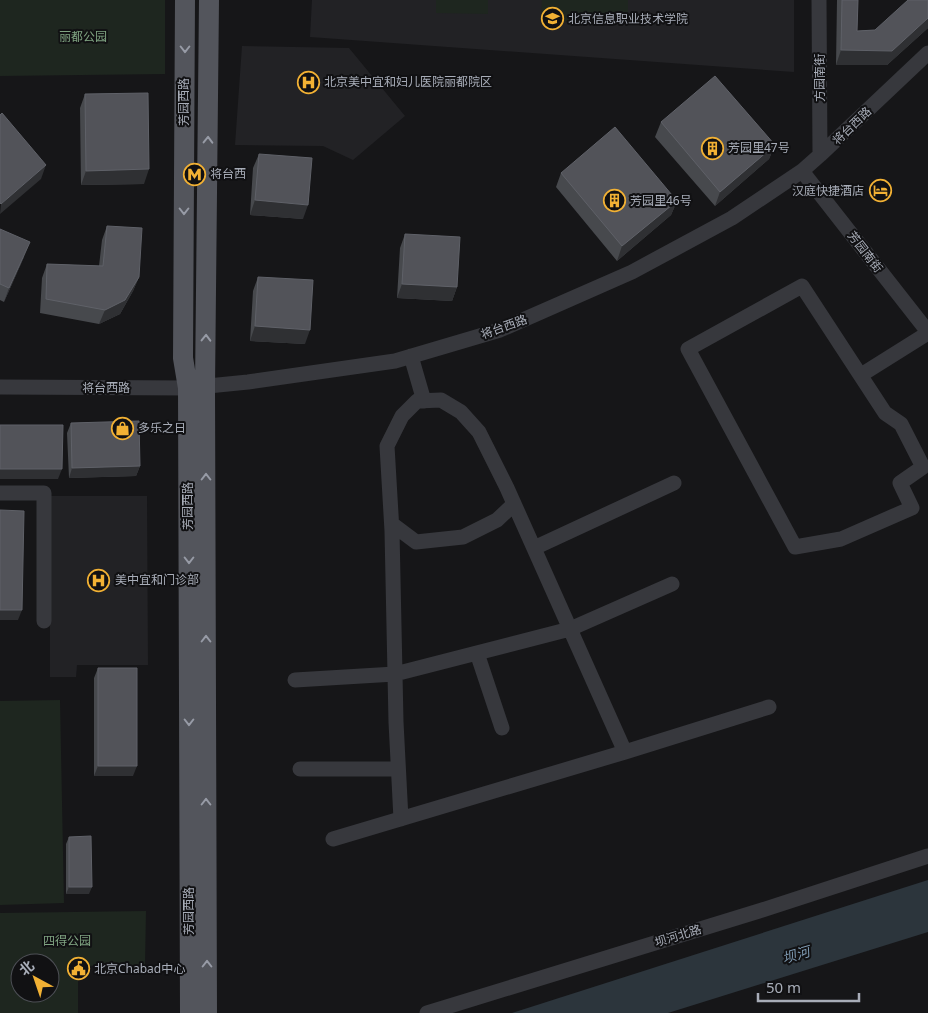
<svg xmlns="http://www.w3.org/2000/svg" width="928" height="1013" font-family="'Noto Sans','Noto Sans SC',sans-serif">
<rect width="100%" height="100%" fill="#161618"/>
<path fill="#222225" d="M312,0H794V72L310,37Z
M242,46L349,48L405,116L353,160L323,146L235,145Z
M50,496H147L148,665H77L76,677H50Z"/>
<path fill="#1e261f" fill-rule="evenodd" d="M0,0H165V74L0,76Z
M436,0H488V14L436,13Z
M542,0H628V23L541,21Z
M60,700L64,903L0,905V701Z
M146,911L145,965L78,966V1013H0V913ZM20,963H50V993H20Z"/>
<path fill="#2c353c" d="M928,880V932L668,1013H512Z"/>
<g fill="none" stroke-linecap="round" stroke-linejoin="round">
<path stroke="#37383d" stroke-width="15" d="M819,0L820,155
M802,171L928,332
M802,286L885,413L901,424L923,467L900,483L912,508L841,539L795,547L688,349Z
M411,356L424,401
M861,375L928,333
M0,387L188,388L248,382L395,361L500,330L632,272L732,218L802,171L820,155L928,53
M0,493H44V621
M392,524L416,542L463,537L497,520L514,504
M534,548L674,483
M477,653L502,728
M295,680L395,674L570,629L672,584
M300,769H398
M401,819L396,722L392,531L387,446L402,416L417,401L441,400L461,412L479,432L507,488L625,752
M333,839L625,752L769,707
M427,1013L759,911L928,856"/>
<path stroke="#53555c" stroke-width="20" d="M185,0L183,358L188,388L190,1013
M207,1013L205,387L209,0"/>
</g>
<path fill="#47494d" d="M837,0H858L857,31L875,30L928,0V28L887,65H836Z
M85,94L144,184L81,185L80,108Z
M661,122L775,145L769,159L715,206L655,137Z
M259,154L303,219L250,215L253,168Z
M561,173L677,201L671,215L617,261L556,187Z
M107,226L139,277L133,291L120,314L99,324L40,313L42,278L47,264L99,266L102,240Z
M0,229L24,257L4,302L0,300Z
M405,234L457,287L452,301L397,298L400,248Z
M258,277L305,344L250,341L253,291Z
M71,423L140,466L136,476L69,478L67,433Z
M98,668L133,776H94V678Z
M69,837L89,894H66V844Z"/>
<path fill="#2f3033" d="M928,18V28L887,65H836L841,50Z
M775,145L769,159L715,206L720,192Z
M46,165L41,179L0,214L1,204Z
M149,169L144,184L81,185L86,171Z
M255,200L308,205L303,219L250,215Z
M677,201L671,215L617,261L622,246Z
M30,242L24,257L4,302L9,288Z
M139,277L133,291L120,314L99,324L105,310Z
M402,284L457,287L452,301L397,298Z
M255,326L310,330L305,344L250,341Z
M140,466L136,476L69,478L72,468Z
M0,469H62L58,479H0Z
M0,610H22L18,620H0Z
M98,766H137L133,776H94Z
M69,887H92L89,894H66Z"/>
<path fill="#525359" stroke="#5f6168" d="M842,0H858L857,31L875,30L908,0H928V18L892,51L841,50Z
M715,76L775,145L720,192L661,122Z
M148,93L149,169L86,171L85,94Z
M2,113L46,165L1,204L0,203V115Z
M615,127L677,201L622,246L561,173Z
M259,154L312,158L308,205L255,200Z
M107,226L142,228L139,277L125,300L105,310L46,299L47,264L103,266Z
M0,229L30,242L9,288L0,284Z
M405,234L460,237L457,287L402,284Z
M258,277L313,280L310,330L255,326Z
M139,421L140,466L72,468L71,423Z
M0,425H63L62,469H0Z
M0,510L24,511L22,610H0Z
M98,668H137V766H98Z
M91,836L92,887H69V837Z"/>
<defs><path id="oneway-chevron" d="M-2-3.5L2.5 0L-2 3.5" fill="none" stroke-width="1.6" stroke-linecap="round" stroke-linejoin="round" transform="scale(1.25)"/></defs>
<g stroke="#979ba6">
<use href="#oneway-chevron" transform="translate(185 49) rotate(90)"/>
<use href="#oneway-chevron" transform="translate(208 140) rotate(-89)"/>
<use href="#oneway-chevron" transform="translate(184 211) rotate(90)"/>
<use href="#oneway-chevron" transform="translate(206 338) rotate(-89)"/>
<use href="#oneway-chevron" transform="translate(206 477) rotate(-90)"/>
<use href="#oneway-chevron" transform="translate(189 560) rotate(90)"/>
<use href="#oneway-chevron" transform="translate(206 639) rotate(-90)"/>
<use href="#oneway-chevron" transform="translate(189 722) rotate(90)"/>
<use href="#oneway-chevron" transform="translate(206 802) rotate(-90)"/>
<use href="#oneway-chevron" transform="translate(207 964) rotate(-90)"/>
</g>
<defs>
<symbol id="university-ring" viewBox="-11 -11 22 22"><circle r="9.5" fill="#111113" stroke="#f2b134" stroke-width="1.5"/><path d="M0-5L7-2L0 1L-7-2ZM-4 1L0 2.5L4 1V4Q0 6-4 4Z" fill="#f2b134"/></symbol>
<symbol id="hospital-ring" viewBox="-11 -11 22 22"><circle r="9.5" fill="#111113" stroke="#f2b134" stroke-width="1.5"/><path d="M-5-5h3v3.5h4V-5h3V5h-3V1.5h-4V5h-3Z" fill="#f2b134"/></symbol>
<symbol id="building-ring" viewBox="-11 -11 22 22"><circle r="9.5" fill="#111113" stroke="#f2b134" stroke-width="1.5"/><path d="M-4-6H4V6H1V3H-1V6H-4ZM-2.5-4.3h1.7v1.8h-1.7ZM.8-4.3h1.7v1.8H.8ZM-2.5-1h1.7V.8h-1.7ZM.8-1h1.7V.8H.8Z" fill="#f2b134"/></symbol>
<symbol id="metro-ring" viewBox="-11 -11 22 22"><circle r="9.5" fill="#111113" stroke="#f2b134" stroke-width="1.5"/><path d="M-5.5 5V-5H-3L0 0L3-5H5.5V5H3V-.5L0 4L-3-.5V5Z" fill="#f2b134"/></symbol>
<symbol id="hotel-ring" viewBox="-11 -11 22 22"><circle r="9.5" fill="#111113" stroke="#f2b134" stroke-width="1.5"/><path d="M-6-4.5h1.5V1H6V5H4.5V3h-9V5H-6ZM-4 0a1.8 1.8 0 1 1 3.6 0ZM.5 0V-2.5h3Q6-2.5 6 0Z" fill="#f2b134"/></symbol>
<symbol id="shop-ring" viewBox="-11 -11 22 22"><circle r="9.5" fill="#111113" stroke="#f2b134" stroke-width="1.5"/><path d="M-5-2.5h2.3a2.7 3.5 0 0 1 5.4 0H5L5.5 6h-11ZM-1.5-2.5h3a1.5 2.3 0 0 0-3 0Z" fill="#f2b134"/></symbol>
<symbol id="civic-ring" viewBox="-11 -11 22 22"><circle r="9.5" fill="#111113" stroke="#f2b134" stroke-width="1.5"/><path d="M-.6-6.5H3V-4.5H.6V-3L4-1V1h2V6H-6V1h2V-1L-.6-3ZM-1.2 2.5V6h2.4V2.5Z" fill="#f2b134"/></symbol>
</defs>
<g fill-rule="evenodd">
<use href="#university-ring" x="540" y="6" width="25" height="25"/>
<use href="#hospital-ring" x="296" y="70" width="25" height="25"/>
<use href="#building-ring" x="700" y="136" width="25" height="25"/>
<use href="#metro-ring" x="182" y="162" width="25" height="25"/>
<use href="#hotel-ring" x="868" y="178" width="25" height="25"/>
<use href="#building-ring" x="602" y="188" width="25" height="25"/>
<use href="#shop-ring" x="110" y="416" width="25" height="25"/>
<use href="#hospital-ring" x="86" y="568" width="25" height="25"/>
<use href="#civic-ring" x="66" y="956" width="25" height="25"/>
</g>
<g text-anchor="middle" stroke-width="4" stroke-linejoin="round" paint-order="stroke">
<g font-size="12" fill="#a8adb8" stroke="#111113" text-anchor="start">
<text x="568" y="23">北京信息职业技术学院</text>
<text x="324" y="86">北京美中宜和妇儿医院丽都院区</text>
<text x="728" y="152">芳园里47号</text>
<text x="210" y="178">将台西</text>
<text x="864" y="195" text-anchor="end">汉庭快捷酒店</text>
<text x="630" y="205">芳园里46号</text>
<text x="138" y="432">多乐之日</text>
<text x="115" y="584">美中宜和门诊部</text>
<text x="94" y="973">北京Chabad中心</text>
</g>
<g font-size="12" fill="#7fa381" stroke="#111113">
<text x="83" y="41">丽都公园</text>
<text x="67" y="945">四得公园</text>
</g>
<g font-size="12" fill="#a8adb8" stroke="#111113">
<text transform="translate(820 78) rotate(-90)" y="4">方园南街</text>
<text transform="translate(184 102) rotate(-90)" y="4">芳园西路</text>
<text transform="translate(852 126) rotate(-44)" y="4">将台西路</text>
<text transform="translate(865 252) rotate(52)" y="4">芳园南街</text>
<text transform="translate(504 327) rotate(-20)" y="4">将台西路</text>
<text x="106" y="392">将台西路</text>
<text transform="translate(188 506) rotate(-90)" y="4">芳园西路</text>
<text transform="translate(189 911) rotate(-90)" y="4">芳园西路</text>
<text transform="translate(678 936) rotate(-17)" y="4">坝河北路</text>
</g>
<g font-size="14" font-style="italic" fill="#7f9bb3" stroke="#111113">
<text transform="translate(796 955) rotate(-17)" y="5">坝河</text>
</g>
</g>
<g transform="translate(35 978) rotate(320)"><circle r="24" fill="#111113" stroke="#4d4f55"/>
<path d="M0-4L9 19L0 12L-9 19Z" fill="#f2b134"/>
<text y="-8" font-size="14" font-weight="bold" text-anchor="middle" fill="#a8adb8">北</text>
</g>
<path d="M758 993v8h101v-8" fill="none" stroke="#a8adb8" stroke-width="2.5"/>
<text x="766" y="993" font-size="15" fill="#a8adb8" stroke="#111113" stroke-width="4" paint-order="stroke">50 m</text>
</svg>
